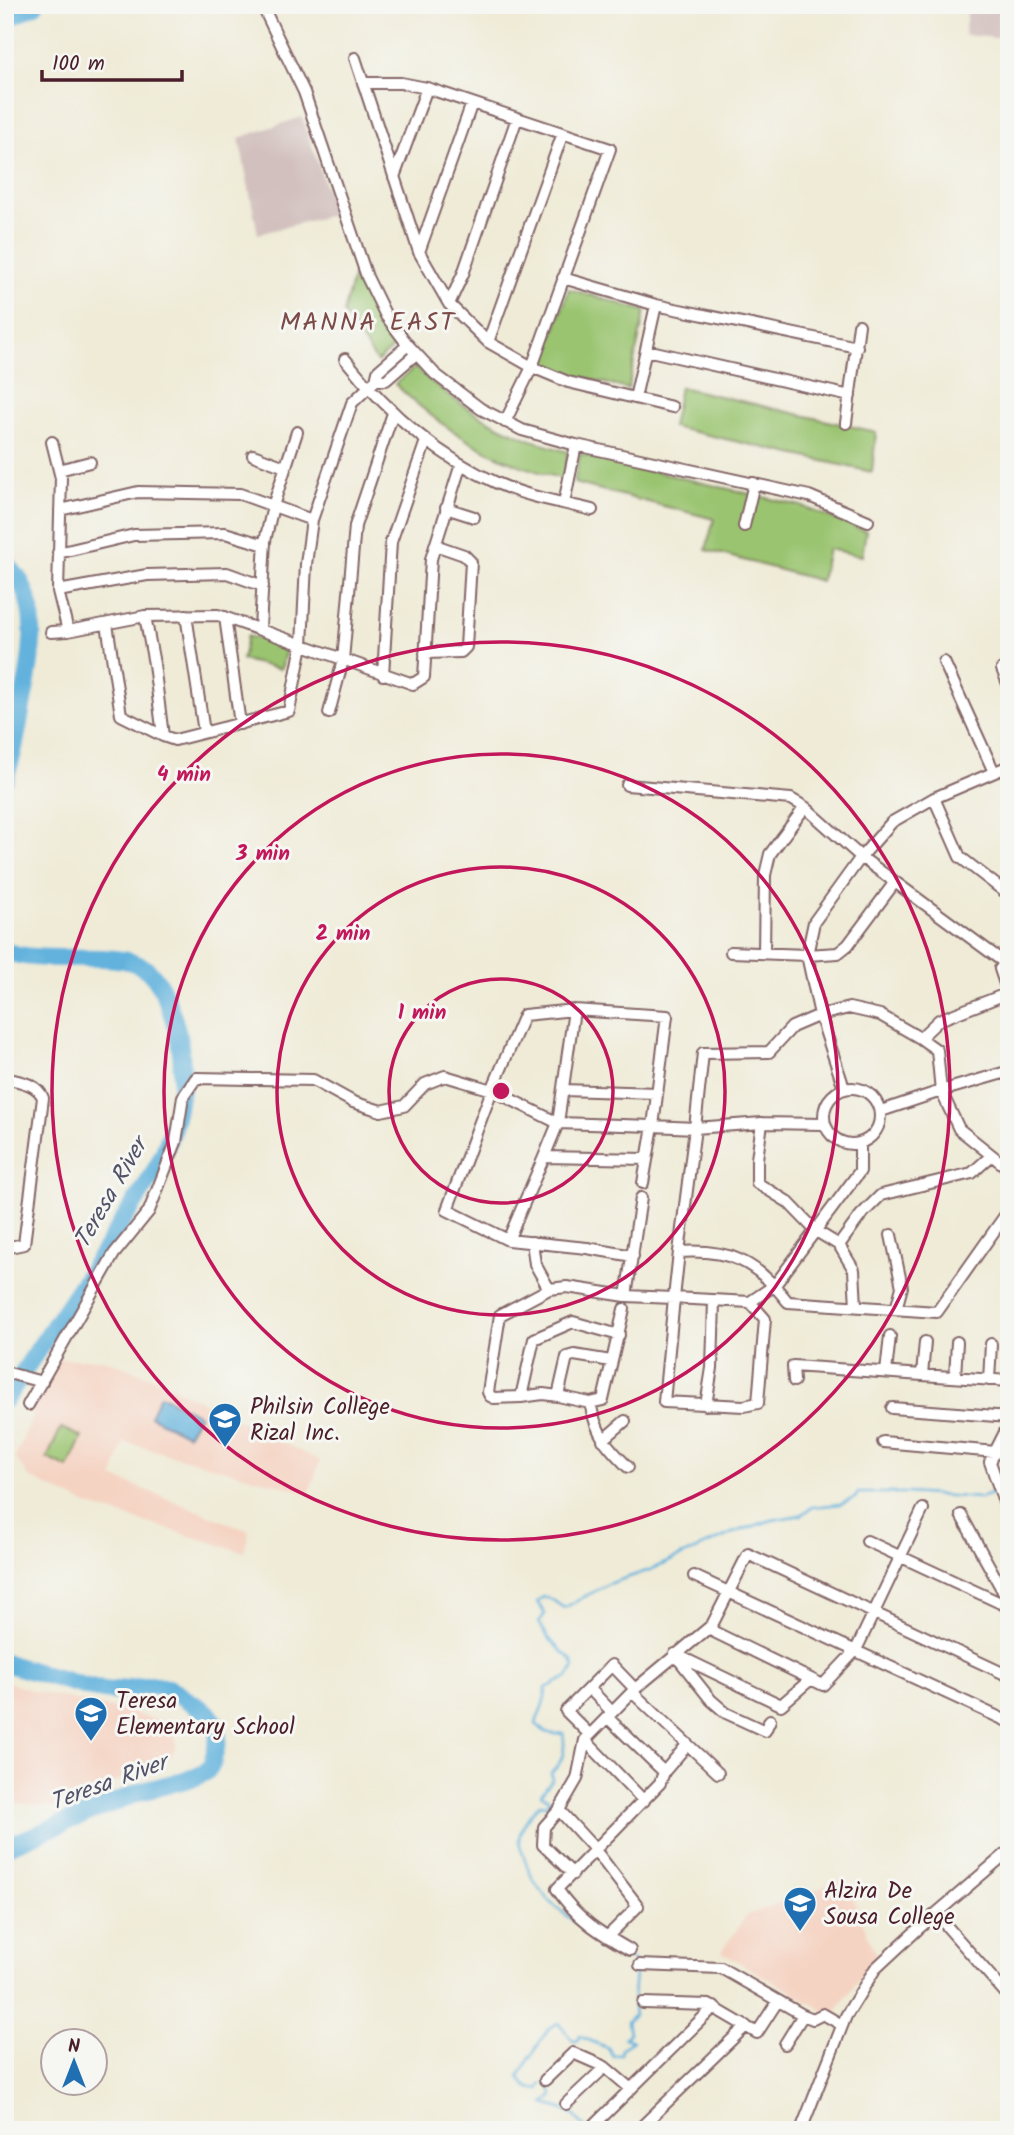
<svg xmlns="http://www.w3.org/2000/svg" width="1014" height="2135" font-family="Kalam,sans-serif">
<rect width="100%" height="100%" fill="#f6f6f2"/>
<filter id="ink" filterUnits="userSpaceOnUse"><feTurbulence type="fractalNoise" baseFrequency=".0143" numOctaves="2"/><feDisplacementMap in="SourceGraphic" scale="14" xChannelSelector="R" yChannelSelector="G"/><feConvolveMatrix kernelMatrix="1 2 1 2 8 2 1 2 1" color-interpolation-filters="sRGB"/></filter>
<filter id="wash" filterUnits="userSpaceOnUse"><feTurbulence type="fractalNoise" baseFrequency=".00686" numOctaves="4" result="noise"/><feDisplacementMap in="SourceGraphic" scale="28" xChannelSelector="R" yChannelSelector="G"/><feGaussianBlur stdDeviation="1.57" result="paint"/><feColorMatrix in="noise" values="0 0 0 0 0 0 0 0 0 0 0 0 0 0 0 0 0 1.4 0 .05"/><feComposite in="paint" operator="in"/></filter>
<g filter="url(#wash)">
<rect width="100%" height="100%" fill="#efebd7"/>
<path fill="#f5d3c2" d="M60,1359H103L163,1382L320,1461L309,1493L124,1442L113,1477L249,1531L244,1552L87,1505L30,1478L15,1458L32,1416L29,1405Z
M5,1681L33,1691L125,1711L163,1722L176,1738V1747L171,1756L160,1763L56,1807L5,1802Z
M845,1879L876,1955L833,2016L721,1952L747,1915Z"/>
<path fill="#d1c0bd" d="M968,5H1009V9H1000L997,38L964,35Z
M302,117L335,214L258,234L239,138Z"/>
<path fill="#9ac470" stroke="#72724e" stroke-width="2" d="M354,274L367,300L396,345L377,362L343,313Z
M569,289L645,311L628,389L569,374L543,364Z
M415,367C459,409 510,436 568,452L563,479C494,461 446,433 395,384Z
M680,387L876,432L872,472L672,427Z
M580,454L801,506L866,531L862,556L828,549L821,581L706,550L714,519L574,483Z
M247,636L287,645L281,669L242,660Z
M61,1428L82,1437L68,1468L47,1458Z"/>
<path fill="#62b2dd" stroke="#566884" stroke-width="2" d="M160,1395L199,1415L187,1435L150,1416Z"/>
<g fill="none" stroke-linecap="round" stroke-linejoin="round">
<path stroke="#62b2dd" stroke-width="2.5" d="M542,2083L539,2089C528,2090 523,2085 519,2076L548,2029L558,2023L573,2041H577L579,2036L608,2048L613,2056L621,2054L622,2048L633,2041L624,2038L629,2033L627,2022L634,2015C631,2003 635,1977 636,1963C594,1928 541,1915 524,1857C522,1852 520,1846 519,1841C519,1828 531,1812 540,1804L549,1805L548,1799L541,1794L552,1780L551,1773C563,1763 566,1749 563,1733C551,1736 544,1732 536,1724C539,1711 546,1703 546,1688L568,1677L574,1667C572,1657 566,1656 560,1650C551,1642 544,1632 539,1622L545,1614L537,1602L543,1597L551,1599L564,1608L608,1584L650,1570L733,1533L772,1520L801,1515L812,1507L840,1504L855,1498L858,1493H907L979,1498L997,1492
M544,2104L553,2096L548,2082
M544,2104C565,2109 573,2110 586,2130"/>
<path stroke="#62b2dd" stroke-width="18" d="M5,20L35,5
M5,563C47,599 30,665 21,711C17,734 13,757 5,779
M5,951C44,967 117,947 146,969C160,980 166,998 172,1014C188,1057 183,1102 167,1144C157,1172 138,1197 122,1222C85,1283 43,1340 5,1400
M5,1663L94,1689L111,1691L153,1685L168,1688L208,1713L216,1724L218,1739L212,1764L206,1772L196,1777L140,1792L5,1847"/>
</g>
</g>
<g filter="url(#ink)">
<g fill="none" stroke-linecap="round" stroke-linejoin="round">
<defs>
<path id="minor" d="M262,5L304,92L367,277L386,316L408,345L435,374L481,409L522,430L576,445L809,496L868,521
M355,58L419,252L449,304L488,342L532,367L568,382L672,407
M363,83H401L427,88L610,149L532,367L505,422
M394,177L427,88
M419,252L472,103
M563,278L656,305L857,347
M449,304L463,274L517,118
M488,342L563,133
M646,350L850,396
M345,359C387,412 436,456 499,484C528,497 561,502 592,510
M376,380L378,371L408,345
M635,398L656,305
M846,423L859,325
M52,442L61,478L58,591L68,631
M253,455L285,467
M59,470L90,462
M564,503L576,445
M446,508L474,517
M60,510L138,492L240,494L312,520
M744,526L754,483
M58,553L134,535L225,533L265,545
M58,591L147,575L227,573L263,586
M186,615L204,732
M145,616L154,664L163,736
M225,617L240,724
M107,624L121,715L163,736L175,740L289,711L302,645L306,564L312,520L352,403L376,380H386L416,354
M260,628L265,541L273,506L297,432
M51,632L68,631L145,616L218,615L413,684L424,677L431,559L461,464
M425,653L461,652L466,647L471,562L464,555L435,545
M944,662L994,772
M1002,669L1009,686
M383,675L391,542L426,441
M329,713L343,660L355,526L393,413
M627,785L791,799L805,807L861,857L892,822L934,798L1009,766
M934,798L960,857L1009,895
M731,952L807,955L838,953L848,945L895,882
M764,953L765,875L770,854L805,807
M1009,959L1000,969L1009,996
M1009,1075L1003,1073L941,1091L959,1129L1009,1169
M5,1078C20,1082 37,1083 43,1098L24,1244L5,1248
M824 1116a28 28 0 1 1 56 0a28 28 0 1 1-56 0Z
M844,1088L820,1015L807,955L814,922L861,857L1005,963
M563,1090L657,1093
M881,1111L941,1091L937,1050L920,1038
M762,1123L757,1159V1183L788,1202L816,1231L839,1245L854,1270L856,1306
M823,1124L762,1123L695,1128L703,1053L769,1052L792,1027L820,1015L849,1008L880,1015L920,1038L939,1020L1006,994
M544,1157L558,1123L653,1126L667,1016L574,1010
M643,1183L653,1126L695,1128L679,1252
M891,1235L902,1287L896,1309
M532,1242L535,1264L549,1289
M839,1245L861,1215L881,1195L972,1173L991,1156
M633,1256L587,1248L508,1240L544,1157L646,1159
M626,1296L641,1198
M674,1298L750,1302L765,1319L758,1403L744,1406L664,1402Z
M750,1302L775,1285L860,1171V1144
M619,1335L573,1322L534,1339L521,1397L494,1398L490,1396L488,1392L500,1315L549,1289L567,1287L626,1296L674,1298L679,1252C730,1249 756,1261 788,1302L937,1312L1009,1210
M611,1361L574,1355L567,1357L558,1396L590,1403L603,1400L624,1309
M5,1372L42,1382
M886,1372L890,1336
M922,1375L925,1342
M955,1377L957,1342
M989,1380L991,1344
M794,1381L793,1366L1009,1381
M521,1397L543,1394L558,1396
M590,1403C597,1435 605,1444 628,1467
M28,1405L114,1254L149,1211L176,1142L183,1097L196,1078L313,1080L353,1102L381,1111L404,1106L425,1084L445,1076L492,1090L558,1123L574,1010L524,1015L492,1090L447,1210L508,1240
M706,1405L712,1368L714,1301
M892,1408L1009,1417
M1009,1424L990,1462L1009,1516
M603,1440L625,1421
M883,1442L996,1452
M961,1515L1009,1602
M867,1541L1009,1607
M694,1576L1009,1722
M708,1629L823,1685L856,1650L923,1509
M675,1654L781,1705L811,1679
M676,1656L711,1700L726,1713L765,1731L770,1720
M589,1688L612,1712
M632,1692L718,1773
M607,1717L664,1772
M590,1735L566,1711L612,1665L635,1689
M585,1740L644,1801
M559,1810L592,1846L638,1906L607,1937
M573,1874L543,1845L544,1827L559,1810L577,1779L585,1740L635,1689L712,1625L748,1554L1009,1676
M936,1914L1009,1997
M630,1950C600,1933 577,1919 557,1889L660,1783L664,1772L687,1745
M640,1965L721,1968L803,2015L813,2019L823,2014L842,2025
M643,2003L709,2005L757,2033L777,2002
M785,2044L803,2015
M545,2080L573,2053L605,2067L631,2089
M566,2104L605,2067
M592,2127L714,2007
M638,2130L746,2026
M801,2130L846,2016L875,1969L918,1929L1009,1851"/>
</defs>
<use href="#minor" stroke="#846667" stroke-width="14"/>
<use href="#minor" stroke="#fff" stroke-width="10"/>
</g>
</g>
<g fill="none" stroke="#c2185b" stroke-width="3.5">
<circle cx="501" cy="1091" r="112"/>
<circle cx="501" cy="1091" r="224"/>
<circle cx="501" cy="1091" r="337"/>
<circle cx="501" cy="1091" r="449"/>
</g>
<defs>
<symbol id="university-pin" viewBox="-11 -11 22 30"><path d="M0 17L-7.5 6A9.5 9.5 0 1 1 7.5 6Z" fill="#1f6fb2" stroke="#f6f6f2"/><path d="M0-5L7-2L0 1L-7-2ZM-4 1L0 2.5L4 1V4Q0 6-4 4Z" fill="#fff"/></symbol>
<symbol id="school-pin" viewBox="-11 -11 22 30"><path d="M0 17L-7.5 6A9.5 9.5 0 1 1 7.5 6Z" fill="#1f6fb2" stroke="#f6f6f2"/><path d="M0-5L7-2L0 1L-7-2ZM-4 1L0 2.5L4 1V4Q0 6-4 4Z" fill="#fff"/></symbol>
</defs>
<g fill-rule="evenodd">
<use href="#university-pin" x="206" y="1400" width="38" height="52"/>
<use href="#school-pin" x="72" y="1694" width="38" height="52"/>
<use href="#university-pin" x="781" y="1884" width="38" height="52"/>
</g>
<g text-anchor="middle" stroke-width="6" stroke-linejoin="round" paint-order="stroke">
<g font-size="23" fill="#4a1f2b" stroke="#f6f6f2" text-anchor="start">
<text x="250" y="1414">Philsin College<tspan x="250" dy="26">Rizal Inc.</tspan></text>
<text x="116" y="1708">Teresa<tspan x="116" dy="26">Elementary School</tspan></text>
<text x="824" y="1898">Alzira De<tspan x="824" dy="26">Sousa College</tspan></text>
</g>
<g font-size="24" font-style="italic" fill="#525269" stroke="#f6f6f2">
<text transform="translate(110 1193) rotate(-60)" y="8">Teresa River</text>
<text transform="translate(108 1782) rotate(-20)" y="8">Teresa River</text>
</g>
<g font-size="26" letter-spacing="2" fill="#7c4a47" stroke="#f6f6f2">
<text x="368" y="330">MANNA EAST</text>
</g>
</g>
<circle cx="501" cy="1091" r="10" fill="#c2185b" stroke="#f6f6f2" stroke-width="3.5"/>
<g font-size="21" text-anchor="middle" font-weight="bold" fill="#c2185b" stroke="#f6f6f2" stroke-width="6" stroke-linejoin="round" paint-order="stroke">
<text x="184" y="781">4 min</text>
<text x="263" y="860">3 min</text>
<text x="343" y="940">2 min</text>
<text x="422" y="1019">1 min</text>
</g>
<rect width="1014" height="2135" fill="none" stroke="#f6f6f2" stroke-width="28"/>
<g transform="translate(74 2062)"><circle r="33" fill="#f6f6f2" stroke="#b1a0a2" stroke-width="2"/>
<path d="M0-5L12 26L0 18L-12 26Z" fill="#1f6fb2"/>
<text y="-10" font-size="19" font-weight="bold" text-anchor="middle" fill="#4a1f2b">N</text>
</g>
<path d="M42 70v10h140v-10" fill="none" stroke="#4a1f2b" stroke-width="3.5"/>
<text x="52" y="70" font-size="21" fill="#4a1f2b" stroke="#f6f6f2" stroke-width="5" paint-order="stroke">100 m</text>
</svg>
